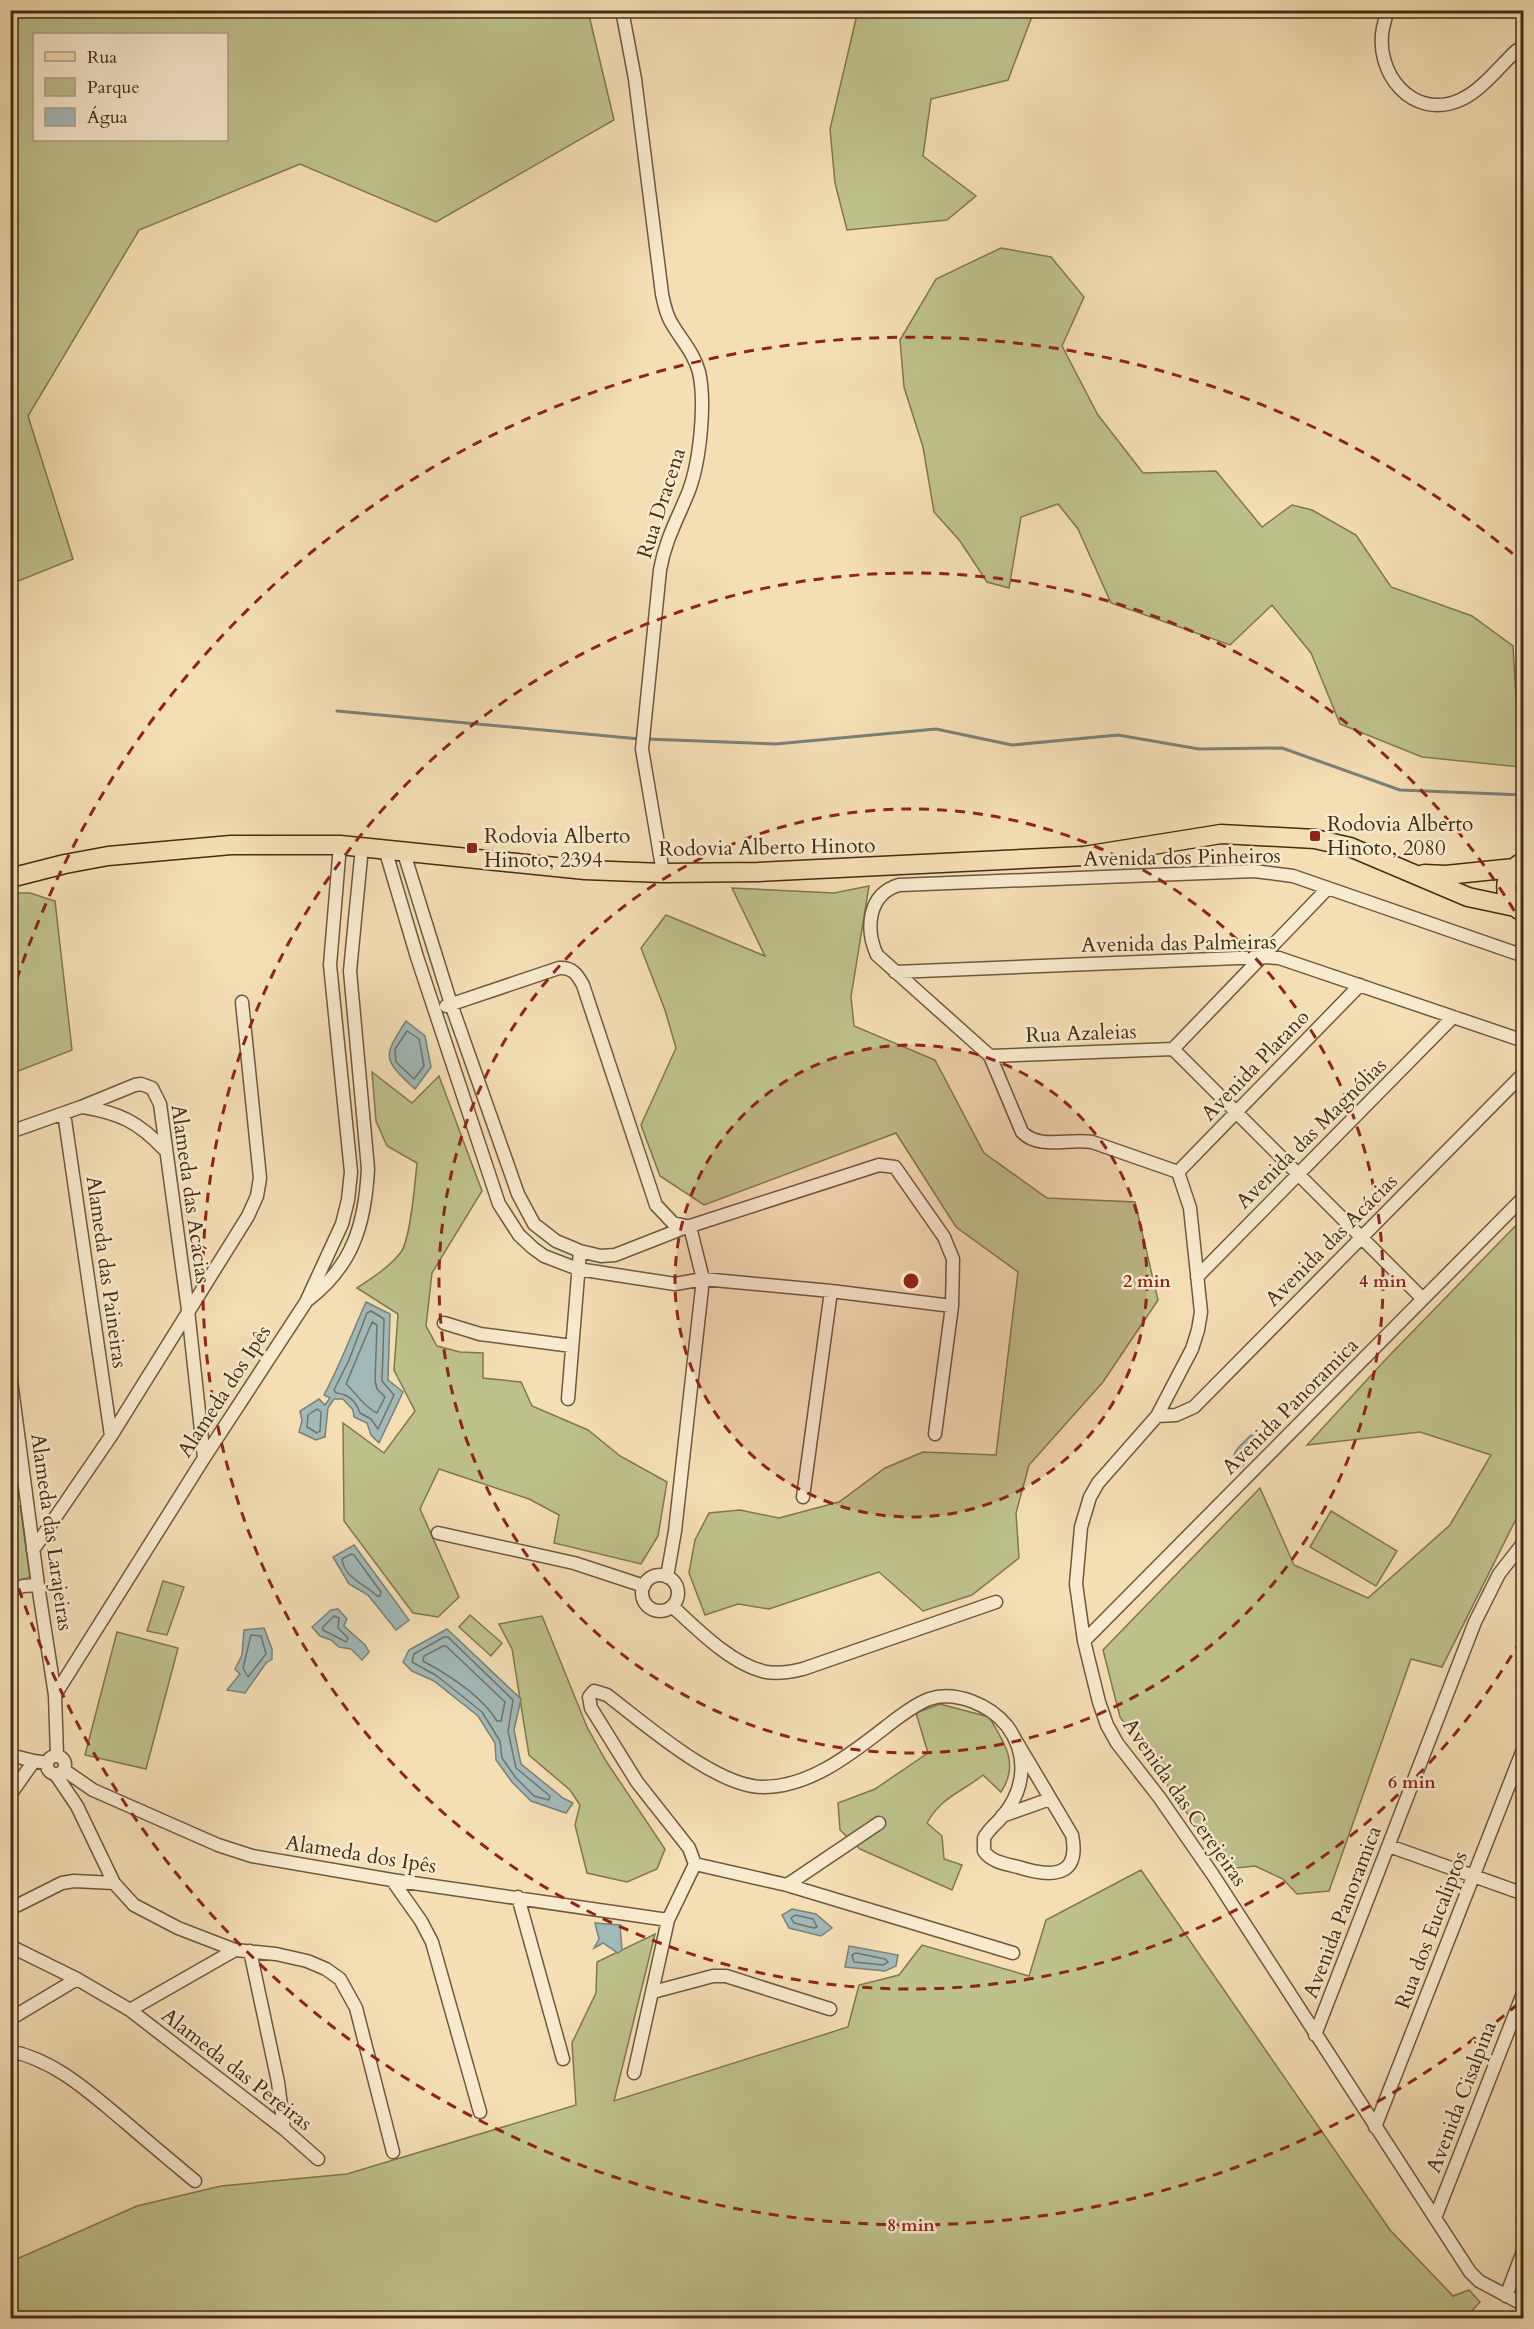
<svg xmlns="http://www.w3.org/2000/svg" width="1534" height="2329" font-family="Cardo,serif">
<rect width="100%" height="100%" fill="#f4deb4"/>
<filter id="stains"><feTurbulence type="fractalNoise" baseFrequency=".00333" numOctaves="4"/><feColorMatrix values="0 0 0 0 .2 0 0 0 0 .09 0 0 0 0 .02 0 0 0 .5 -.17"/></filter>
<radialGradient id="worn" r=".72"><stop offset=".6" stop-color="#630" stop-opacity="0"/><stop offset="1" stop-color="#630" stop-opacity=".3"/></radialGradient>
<path fill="#bec18b" stroke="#807750" stroke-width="1.5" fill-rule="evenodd" d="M11,10L588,11L614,120L436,222L300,164L139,230L28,416L73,559L11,584ZM34,34H226V140H34Z
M848,11H1034L1008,80L931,99L923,156L976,196L947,220L847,230L835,183L830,129L856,19Z
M1001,248L1051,257L1084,297L1062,346L1098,415L1143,473L1216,471L1262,527L1292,505L1312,510L1356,535L1391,587L1472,616L1513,646L1520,767L1422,757L1340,724L1311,653L1272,605L1230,645L1111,603L1078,529L1058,504L1021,517L1009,588L987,582L960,541L934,512L923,447L904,387L900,340L936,279Z
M869,886L851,997L854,1026L935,1060L984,1153L1047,1198L1135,1202L1158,1300L1103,1382L1029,1465L1016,1513L1019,1558L972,1595L923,1611L879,1572L769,1609L738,1604L705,1615L689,1573L695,1540L709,1513L740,1510L779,1518L839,1502L885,1468L923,1452L996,1455L1018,1272L956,1227L896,1133L704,1205L660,1176L641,1125L676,1048L665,1010L641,948L666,915L765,956L732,888L834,893Z
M11,893H30L55,901L72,1050L11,1074Z
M372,1072L412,1103L439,1076L482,1191L432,1273L426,1326L437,1346L460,1352L483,1353V1378L521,1382L532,1406L588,1430L620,1456L667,1482L658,1536L641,1564L554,1543L559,1515L529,1499L439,1469L420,1509L459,1597L438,1617L413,1613L344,1521L343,1423L384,1453L415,1411L394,1370L398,1314L357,1288C372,1278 391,1266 401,1252C411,1238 415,1181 417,1163L387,1146L376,1121Z
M1523,1218V1505L1442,1667L1411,1659L1329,1891L1297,1894L1283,1879L1255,1866L1226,1869L1120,1717L1103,1650L1260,1488L1294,1565L1368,1598L1450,1525L1491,1455L1420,1432L1307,1445L1387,1358Z
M20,1506L30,1577L11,1584V1507Z
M1331,1511L1397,1551L1376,1586L1310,1547Z
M163,1581L184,1587L167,1635L147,1631Z
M470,1615L502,1643L491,1656L459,1627Z
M542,1616L587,1727L606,1761L665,1849L657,1869L627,1882L587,1873L575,1825L580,1805L570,1790L529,1755L512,1649L499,1624Z
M117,1632L178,1648L146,1769L85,1755Z
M940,1704L989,1717C1004,1742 1020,1764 1001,1792L983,1775C962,1792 941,1797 927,1823L942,1836L944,1859L962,1865L952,1890L860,1849L840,1830L838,1803L875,1789L928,1753L916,1713Z
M1141,1870L1390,2230L1453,2296L1469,2290L1480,2302L1470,2313L1471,2318H11L10,2262L137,2206L221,2186L347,2174L576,2105L572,2043L596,1993L597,1962L655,1934L614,2101L848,2027L859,1985L899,1975L922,1945L1029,1976L1046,1920Z"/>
<path fill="#a1b9b8" stroke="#7b8176" stroke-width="1.5" d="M406,1021L425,1036L431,1067L415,1089C383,1059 382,1058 406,1021Z
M366,1302L390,1314L388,1380L403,1392L379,1443L371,1435L367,1423L354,1417L353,1410L343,1399H334L328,1408L325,1437L316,1440L299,1432L302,1421L300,1411L319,1399L325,1405L330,1398L324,1395C340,1365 352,1333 366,1302Z
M1251,1435L1258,1438V1445L1251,1451L1242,1455L1243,1466L1234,1471C1231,1450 1237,1449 1251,1435Z
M354,1545L409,1620L396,1630L368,1595L349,1584L333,1557Z
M338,1609L347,1619L344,1626L365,1645L369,1652L362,1660L351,1649L339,1647L331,1640L320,1636L312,1627L331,1610Z
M264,1628L272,1649V1659L266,1663L245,1693L227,1690L240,1674L235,1669L242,1655L244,1630Z
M447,1629L521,1699L514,1730L521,1764L563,1798L573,1803L566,1813L531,1801L512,1782L496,1760L495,1743L478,1716L434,1681L412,1671L403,1662L409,1650Z
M792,1909L816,1914L832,1928L821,1936L789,1928L782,1915Z
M595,1923L620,1925L622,1950L618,1953L603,1943L594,1948L599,1939Z
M849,1946L898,1955L896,1966L885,1971L845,1967Z"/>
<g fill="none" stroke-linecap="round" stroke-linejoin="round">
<path stroke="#727366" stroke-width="1.5" d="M407,1031L419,1039L424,1066L414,1079L396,1062L395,1049Z
M371,1311L384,1319L382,1381L394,1395L378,1429L371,1419L360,1413C356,1401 348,1394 336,1393L334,1390L349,1360L367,1313Z
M372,1322L377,1325L375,1381L377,1389L385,1397L377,1413C364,1407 356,1393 346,1384Z
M317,1409L321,1412L320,1431L317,1433L307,1427L308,1415Z
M351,1554L354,1555L381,1592L380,1596H377C365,1584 344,1578 342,1559Z
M334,1616L339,1618L338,1628L348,1638L346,1642L323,1630V1627Z
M251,1635L261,1636L266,1654L248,1677L243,1668Z
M444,1637H448L513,1700L508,1731L516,1768L550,1796L549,1800L534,1796L516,1778L502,1758L500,1741L482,1712L437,1676L412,1662L414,1654Z
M443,1646H446L505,1702L501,1721H497C481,1695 449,1675 423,1661L424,1656Z
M795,1915L813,1919L817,1927L814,1928L794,1923L791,1918Z
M856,1953L885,1959L888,1962L883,1965L854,1962L852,1955Z"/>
<path stroke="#7b8176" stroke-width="3" d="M337,711L640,739
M647,739L776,744L936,729L1012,745L1118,735L1199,749L1282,748L1400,790L1524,795"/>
<defs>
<path id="minor" d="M622,10L635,79L662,294C664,304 666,315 672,324C682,341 694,353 699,372C706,403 700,463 688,493C677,520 665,541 660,570L642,749L663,873
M1389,10C1385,16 1385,21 1383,28C1374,72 1412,121 1460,100C1481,91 1499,67 1516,51L1524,47
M385,849L417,957L499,1204L519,1235L533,1248L544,1256L578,1269L675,1284L703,1279L831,1291L952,1306
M403,850L451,1004L518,1194L534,1224L556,1241L580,1251L601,1256L615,1255L684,1228L879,1165L895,1167L944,1237L953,1259L952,1306L935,1434
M1524,956L1293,876L1254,871L899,885C868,894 865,929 877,955L990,1056L1022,1132C1039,1150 1069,1138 1092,1142L1178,1172L1190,1208L1201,1312L1198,1330L1192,1349L1157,1416L1098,1483L1090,1497L1081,1527L1076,1584L1084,1641L1099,1702L1107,1725L1117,1743L1159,1797L1213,1875L1470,2272L1479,2281L1524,2305
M895,972L1263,957L1279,958L1524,1041
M446,1006L559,968C572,967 577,974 583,985L656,1205L673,1223L690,1227L703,1279L675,1531L667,1577
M1173,1049L1423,1299
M1173,1049L1328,888
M990,1056L1173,1049
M83,1107C120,1113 138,1122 164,1149
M64,1113L111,1436
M10,1132L81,1107L135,1085L141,1084L152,1088L160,1104L188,1310L204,1458
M1178,1172L1360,985
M1197,1277L1453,1017
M309,1299C353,1265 365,1224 368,1169L350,971L362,847
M444,1323L480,1334L572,1346
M10,1373L38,1585L55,1695
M568,1399L580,1251
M1157,1416L1176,1415L1194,1407L1524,1073
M803,1497L831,1291
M438,1533L574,1563L644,1586
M33,1550L111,1436L248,1216L257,1196L260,1178L242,1002
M642 1593a18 18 0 1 1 36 0a18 18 0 1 1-36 0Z
M10,1591L23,1586L38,1585
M672,1606C697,1629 732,1665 766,1672C779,1674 791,1672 803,1669L996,1602
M1084,1641L1524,1197
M10,1755L34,1761
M47 1765a9 9 0 1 1 18 0a9 9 0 1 1-18 0Z
M57,1756L55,1695L204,1458L306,1302L342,1224L348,1200L351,1172L330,965L340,845
M64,1770L93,1790L218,1845L252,1856L392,1880L668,1920
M56,1775L77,1806L114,1883L134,1905L178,1928L235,1950L276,1954L307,1961L326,1969L340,1979L356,2008L393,2152
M10,1795L34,1761L47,1763
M1002,1816L1050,1799
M1389,1846L1524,1894
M695,1864L689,1848L637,1782L591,1708L589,1697L594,1691L607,1695C644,1723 716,1787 763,1787C810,1787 851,1754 887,1726C900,1716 914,1705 929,1699C956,1690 990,1705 1007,1726C1029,1755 1025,1791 1001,1818C995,1825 988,1830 984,1838V1851C991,1862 1006,1864 1018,1867C1049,1877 1081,1879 1072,1835L1015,1739
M392,1880L421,1921L432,1942L480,2112
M787,1885L879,1823
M518,1897L563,2059
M10,1909L62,1883L74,1881L114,1883
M10,1946L77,1979L130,2010L284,2129L318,2159
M250,1951L278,2082L284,2129
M653,1992L713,1976H726L830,2009
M130,2010L235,1950
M10,2019L77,1979
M1315,2035L1475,1622L1499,1574L1524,1542
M10,2051C55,2060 90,2093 124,2121C147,2141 171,2161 195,2181
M634,2073L668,1920L695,1864L787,1885L1013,1953
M1375,2127L1524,1747
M1435,2218L1524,1991
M1506,2296L1524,2249"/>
<path id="primary" d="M1424,874L1446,875L1514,868
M10,878L65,864L108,856L231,845H340L585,870L663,873L758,872L1084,856L1221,834L1315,839L1350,847L1468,897L1515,907
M1519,910C1502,898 1502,876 1519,864"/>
</defs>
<use href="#minor" stroke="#6f593c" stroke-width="15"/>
<use href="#primary" stroke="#432d14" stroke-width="21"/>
<use href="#minor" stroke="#f8eace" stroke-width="12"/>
<use href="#primary" stroke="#f4deb4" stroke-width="18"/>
</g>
<circle cx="911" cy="1281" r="236" fill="#8f2418" fill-opacity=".12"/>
<g fill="none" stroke="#8f2418" stroke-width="3" stroke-dasharray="10 8">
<circle cx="911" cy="1281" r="236"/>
<circle cx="911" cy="1281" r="472"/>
<path d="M1521 1640A708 708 0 1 1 1521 922"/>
<path d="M1518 2004A944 944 0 0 1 11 1565M11 997A944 944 0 0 1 1518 558"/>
</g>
<g fill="#8f2418" stroke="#f8eace" stroke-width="2">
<rect x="1309" y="830" width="12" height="12" rx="3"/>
<rect x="466" y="842" width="12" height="12" rx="3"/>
</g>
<g text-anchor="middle" stroke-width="5" stroke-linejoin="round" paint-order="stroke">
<g font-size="21" fill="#432d14" stroke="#f8eace">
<text transform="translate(661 503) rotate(-72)" y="7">Rua Dracena</text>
<text transform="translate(767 847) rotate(-1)" y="7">Rodovia Alberto Hinoto</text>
<text transform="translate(1182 857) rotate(-1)" y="7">Avenida dos Pinheiros</text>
<text transform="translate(1179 943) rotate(-1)" y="7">Avenida das Palmeiras</text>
<text transform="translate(1081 1033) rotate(-2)" y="7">Rua Azaleias</text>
<text transform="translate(1255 1065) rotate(-46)" y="7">Avenida Platano</text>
<text transform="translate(1311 1133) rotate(-45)" y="7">Avenida das Magnólias</text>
<text transform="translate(191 1194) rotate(82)" y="7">Alameda das Acácias</text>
<text transform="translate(1331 1240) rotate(-45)" y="7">Avenida das Acácias</text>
<text transform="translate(107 1272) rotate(82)" y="7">Alameda das Paineiras</text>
<text transform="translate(224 1391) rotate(-57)" y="7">Alameda dos Ipês</text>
<text transform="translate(1290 1406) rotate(-45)" y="7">Avenida Panoramica</text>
<text transform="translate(52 1532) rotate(82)" y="7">Alameda das Larajeiras</text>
<text transform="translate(1185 1802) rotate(55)" y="7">Avenida das Cerejeiras</text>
<text transform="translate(361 1854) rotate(9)" y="7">Alameda dos Ipês</text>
<text transform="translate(1342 1912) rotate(-69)" y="7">Avenida Panoramica</text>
<text transform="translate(1431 1930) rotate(-69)" y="7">Rua dos Eucaliptos</text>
<text transform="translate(237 2069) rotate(38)" y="7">Alameda das Pereiras</text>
<text transform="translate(1461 2097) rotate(-69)" y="7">Avenida Cisalpina</text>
</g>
<g font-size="21" fill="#432d14" stroke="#f8eace" text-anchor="start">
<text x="1327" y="831">Rodovia Alberto<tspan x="1327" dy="24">Hinoto, 2080</tspan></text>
<text x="484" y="843">Rodovia Alberto<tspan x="484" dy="24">Hinoto, 2394</tspan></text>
</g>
</g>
<circle cx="911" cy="1281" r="9" fill="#8f2418" stroke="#f8eace" stroke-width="3"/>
<g font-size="18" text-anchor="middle" font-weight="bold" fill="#8f2418" stroke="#f8eace" stroke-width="5" stroke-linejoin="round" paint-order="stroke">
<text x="1147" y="1287">2 min</text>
<text x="1383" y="1287">4 min</text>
<text x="1412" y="1788">6 min</text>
<text x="911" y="2231">8 min</text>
</g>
<rect width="1534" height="2329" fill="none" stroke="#f4deb4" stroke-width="36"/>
<rect x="12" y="12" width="1510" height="2305" fill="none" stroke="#432d14" stroke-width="3"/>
<rect x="18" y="18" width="1498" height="2293" fill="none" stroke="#432d14" stroke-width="1.5"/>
<rect x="33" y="33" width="195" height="108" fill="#f8eace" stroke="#b09e84" stroke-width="1.5"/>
<rect x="45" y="52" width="30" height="9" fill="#f4deb4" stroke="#b09e84" stroke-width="1.5"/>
<text x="87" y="63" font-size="18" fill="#432d14">Rua</text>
<rect x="45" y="78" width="30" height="18" fill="#bec18b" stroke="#b09e84" stroke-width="1.5"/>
<text x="87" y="93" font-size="18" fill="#432d14">Parque</text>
<rect x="45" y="108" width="30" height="18" fill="#a1b9b8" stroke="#b09e84" stroke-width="1.5"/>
<text x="87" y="123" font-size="18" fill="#432d14">Água</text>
<rect width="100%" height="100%" filter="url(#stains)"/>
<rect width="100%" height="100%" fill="url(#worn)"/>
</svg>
